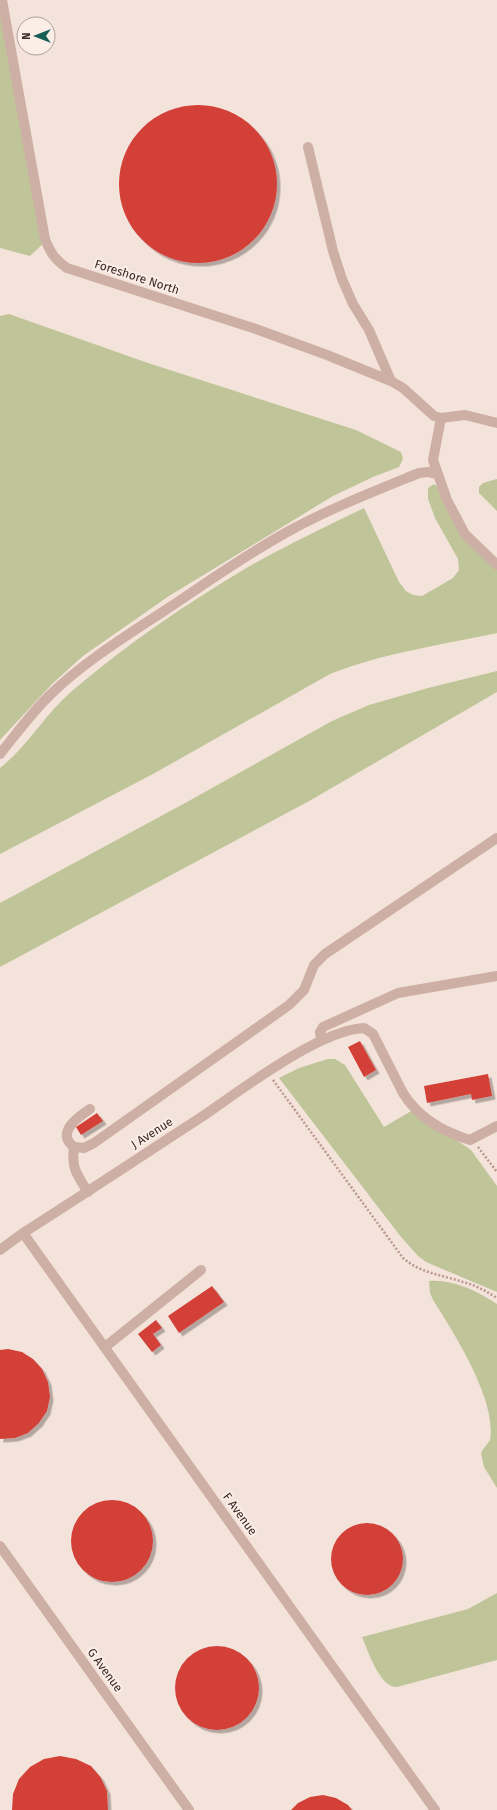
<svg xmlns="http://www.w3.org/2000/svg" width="497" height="1810" font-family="'Fira Sans',sans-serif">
<defs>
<filter id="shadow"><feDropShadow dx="3.5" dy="3.5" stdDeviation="0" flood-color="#0004"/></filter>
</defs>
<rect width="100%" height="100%" fill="#f4e3da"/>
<path fill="#bfc598" d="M0,0L45,242L30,256L0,248Z
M9,314L148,363L356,430L401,452L403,459L399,467L373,477L333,496L169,596L83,656L52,684L0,740V316Z
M497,479V511L479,493V487L483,483Z
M434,484L439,488L447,509L497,570V633C441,645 383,653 330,674L153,774L0,854V768C28,746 45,714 72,691C127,644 186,604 248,567C285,546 325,527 364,508L399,582L406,591L413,595L422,596L453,578L459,570L458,559L435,518L428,499V488Z
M497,671V692L311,800L0,967V903L187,802L332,721L369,705L428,688Z
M328,1059H335L345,1065L384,1127L413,1110L471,1150L497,1186V1292L426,1262L418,1256L401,1237L279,1078L299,1068Z
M429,1281C453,1279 477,1291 497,1304V1488L484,1467L481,1453C483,1448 487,1445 490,1440C497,1400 454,1333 433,1300L430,1293Z
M497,1593V1660L397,1687C380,1688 368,1651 362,1637L468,1609Z"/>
<path fill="#d34039" filter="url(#shadow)" d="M119 184a79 79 0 1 1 158 0a79 79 0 1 1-158 0Z
M360,1041L376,1070L364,1077L348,1047Z
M488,1074L492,1096L472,1100L471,1094L427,1103L424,1086Z
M97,1113L103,1121L81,1135L76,1127Z
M212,1286L224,1302L179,1333L168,1316Z
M156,1320L162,1328L153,1334L161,1345L152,1352L138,1334Z
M8,1349L22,1352L33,1359L42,1369L48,1382L50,1397L47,1411L39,1423L28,1433L15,1438L0,1439V1350Z
M71 1541a41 41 0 1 1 82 0a41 41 0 1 1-82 0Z
M331 1559a36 36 0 1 1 72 0a36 36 0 1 1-72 0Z
M175 1688a42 42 0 1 1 84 0a42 42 0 1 1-84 0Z
M60,1756L76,1759L91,1766L101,1778L107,1791L108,1810H12L13,1794L19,1779L30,1767L44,1759Z
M323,1795L336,1798L348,1805L352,1810H291L298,1803L310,1797Z"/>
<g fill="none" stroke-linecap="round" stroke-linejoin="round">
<path stroke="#ba988f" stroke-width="2.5" stroke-dasharray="2 2" stroke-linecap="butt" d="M273,1080L403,1258C420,1273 442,1275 463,1282C475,1285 486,1291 497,1298
M478,1147L497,1172"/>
<path stroke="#ceafa5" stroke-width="10" d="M2,0L45,239C50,252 55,260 67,268L256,329L327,355L391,381L403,388L434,416L441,418L465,415L497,423
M308,147L333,251L342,279L353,304L369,330L391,381
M441,418L433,460L447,500L465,534L497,565
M0,754C17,733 32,712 51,694C84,662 126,636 164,611C205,584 245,555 289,531C331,508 375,491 419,473L428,472L437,474
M321,1041L320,1032L323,1027L398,993L497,976
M74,1147C55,1133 78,1117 90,1109
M88,1192C77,1175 71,1168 74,1147L84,1148L94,1143L289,1005L304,990L314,965L325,954L497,838
M23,1233L435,1810
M0,1250L23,1233C83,1195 143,1155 203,1116C241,1090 319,1030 364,1028L373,1034L403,1093C418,1117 443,1132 470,1140L497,1126
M105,1347L201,1270
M0,1546L189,1810"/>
</g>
<g text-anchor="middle" stroke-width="4" stroke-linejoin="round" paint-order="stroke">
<g font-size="12" fill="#392927" stroke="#fbeee7">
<text transform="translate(137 277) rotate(18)" y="4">Foreshore North</text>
<text transform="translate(152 1133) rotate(-33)" y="4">J Avenue</text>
<text transform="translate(240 1514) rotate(54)" y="4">F Avenue</text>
<text transform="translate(105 1670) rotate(54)" y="4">G Avenue</text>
</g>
</g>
<g transform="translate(36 36) rotate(270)"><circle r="19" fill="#fbeee7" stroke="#ad9f9a"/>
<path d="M0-3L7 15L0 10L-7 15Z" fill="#175f55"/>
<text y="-6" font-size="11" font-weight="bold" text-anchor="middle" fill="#392927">N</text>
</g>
</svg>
